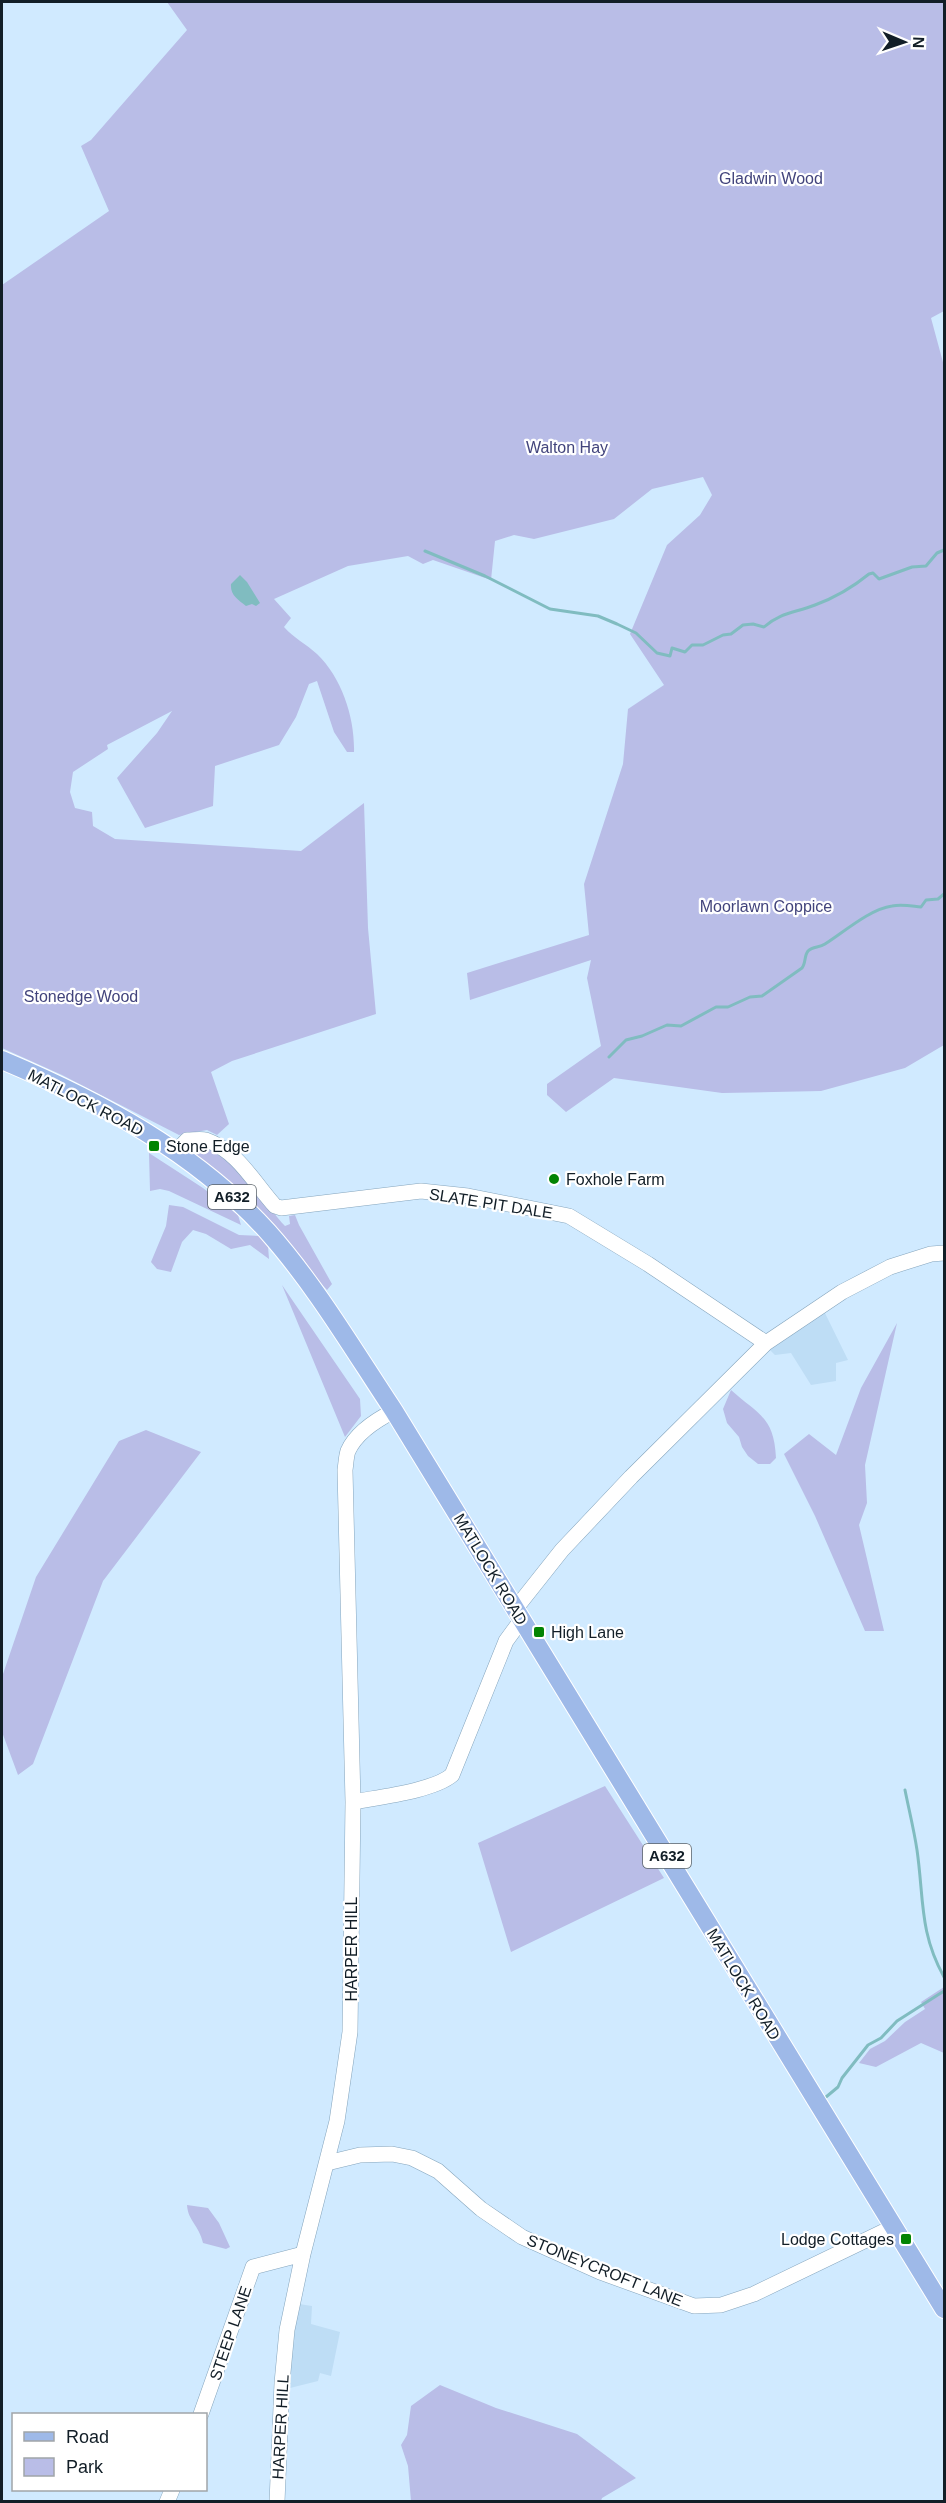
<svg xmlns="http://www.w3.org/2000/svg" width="946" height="2503" font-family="Helvetica,sans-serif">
<rect width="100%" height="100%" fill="#d0eaff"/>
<path fill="#beddf5" d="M823,1309L848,1360L836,1363V1381L811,1385L791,1353L775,1355L769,1349Z
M299,2304L312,2306L311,2324L340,2332L331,2376L320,2373L318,2381L286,2389L291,2341Z"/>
<path fill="#b9bde7" d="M167,2H944V311L931,318L944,366V1045L905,1068L821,1091L722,1093L614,1078L566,1112L547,1095V1084L601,1046L587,978L591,960L470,1000L467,973L589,935L584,884L623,764L628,709L664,685L630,634L667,545L700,515L712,495L703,477L652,489L614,519L534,539L514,535L495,541L491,580L433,560L423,564L408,556L348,566L274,599L291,618L284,627C294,638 306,644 317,654C342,678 355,718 354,752H347L334,732L317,681L309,684L296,717L279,745L215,766L213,806L145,828L117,778L157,733L172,711L107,745L108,749L73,772L70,792L75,808L92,812L93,826L115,839L301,851L364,803L368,928L376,1014L232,1061L211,1072L229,1124L217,1135L207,1130L179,1135L62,1075L2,1048V285L109,211L81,146L91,140L187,30Z
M194,1146C228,1147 263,1202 285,1226L290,1224L289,1216L295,1215L299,1225L332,1284L327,1290L281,1238L191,1154L190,1149Z
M149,1153L203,1188L238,1215L241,1225L169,1191L160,1189L150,1191Z
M169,1205L183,1207L239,1235L259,1236L268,1246L269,1259L250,1245L231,1249L206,1234L193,1230L182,1242L171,1272L157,1269L151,1262L166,1226Z
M282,1285L360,1399L361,1416L345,1437Z
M897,1323L865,1465L867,1503L859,1525L884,1631H865L815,1516L784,1454L809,1434L836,1455L861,1388Z
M731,1390C759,1415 774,1417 776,1458L770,1464H758L748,1456L742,1447L739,1437L727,1423L723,1409Z
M146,1430L201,1452L103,1581L33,1764L18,1775L2,1732V1677L36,1577L119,1441Z
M605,1786L664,1878L511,1952L478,1843Z
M944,1987V2053L921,2043L876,2067L859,2063L870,2049L885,2041L905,2022L925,2009L921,2002Z
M187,2205L208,2208L219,2223L230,2247L226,2249L203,2243C199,2225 188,2221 187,2205Z
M440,2385L496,2408L577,2434L636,2478L602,2498L601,2501H411L408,2466L401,2445L407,2435L411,2406Z"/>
<path fill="#80bcc0" d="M240,575L247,582L260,603L256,606L252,604L246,606C238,600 230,595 231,584Z"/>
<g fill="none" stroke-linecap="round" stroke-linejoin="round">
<path stroke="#80bcc0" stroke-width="3" d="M425,551L485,576L550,609L598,616L617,624L636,633L657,653L670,656L672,648L685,652L692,645H703L723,635L731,634L743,625L753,624L764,627C781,612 795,613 815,605C834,598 853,587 869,574L873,573L879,579L912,567L926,566L937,553L944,550
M609,1057L626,1040L642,1036L667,1025L681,1026L716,1007H728L750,997L762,996L802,968C806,963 804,956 808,951C813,946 819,948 825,944C844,932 870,909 892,906C902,904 911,906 921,907L926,900L938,899L944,894
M905,1790C909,1810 914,1830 917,1850C924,1898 919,1932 944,1977
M826,2097L838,2087L842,2078L868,2045L881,2038L897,2021L944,1991"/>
<defs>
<path id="minor" d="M176,1152L187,1140C193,1140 201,1139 206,1140C238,1151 254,1183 275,1206L281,1208L421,1191L468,1196L569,1216L648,1264L766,1343
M516,1608L562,1550L631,1477L766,1343L842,1292L890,1267L931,1254L944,1253
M353,1802C379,1797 433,1791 452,1775L506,1641L522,1619
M327,2163L360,2155L392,2154L412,2158L438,2171L481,2209L522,2237L600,2272L694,2306L721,2305L754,2294L893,2227
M201,2414L253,2267L303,2254
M167,2502L172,2490
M277,2502L282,2383L287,2330L303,2254L337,2121L350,2032L353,1802L345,1470C346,1464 346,1457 348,1451C356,1433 378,1419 394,1411"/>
<path id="major" d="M2,1060C99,1101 196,1152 268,1232C316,1286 354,1351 394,1411L944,2309"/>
</defs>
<use href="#minor" stroke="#85a5bd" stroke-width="16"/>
<use href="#major" stroke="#fff" stroke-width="20"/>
<use href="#minor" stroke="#fff" stroke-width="15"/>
<use href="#major" stroke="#9eb9e8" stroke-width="18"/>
</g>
<g fill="#038403" stroke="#fff" stroke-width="2">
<rect x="148" y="1140" width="12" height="12" rx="3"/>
<circle cx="554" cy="1179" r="6"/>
<rect x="533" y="1626" width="12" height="12" rx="3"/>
<rect x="900" y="2233" width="12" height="12" rx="3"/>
</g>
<g text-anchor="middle" stroke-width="4.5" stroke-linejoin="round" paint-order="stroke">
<g fill="#fff" stroke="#596268" stroke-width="1.5">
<rect x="208" y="1185" width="48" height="24" rx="4.5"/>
<rect x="643" y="1844" width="48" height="24" rx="4.5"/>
</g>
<g font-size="15" font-weight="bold" fill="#121e27">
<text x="232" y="1202">A632</text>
<text x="667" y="1861">A632</text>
</g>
<g font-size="16" fill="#42447c" stroke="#fff">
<text x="771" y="184">Gladwin Wood</text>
<text x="567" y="453">Walton Hay</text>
<text x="766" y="912">Moorlawn Coppice</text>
<text x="81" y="1002">Stonedge Wood</text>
</g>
<g font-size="16" fill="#121e27" stroke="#fff">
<text transform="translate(86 1102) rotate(27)" y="6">MATLOCK ROAD</text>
<text transform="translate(491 1203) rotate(9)" y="6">SLATE PIT DALE</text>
<text transform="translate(491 1569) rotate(59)" y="6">MATLOCK ROAD</text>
<text transform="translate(351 1949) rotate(-90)" y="6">HARPER HILL</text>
<text transform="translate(744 1984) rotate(59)" y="6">MATLOCK ROAD</text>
<text transform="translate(605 2270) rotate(22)" y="6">STONEYCROFT LANE</text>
<text transform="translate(230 2333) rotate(-71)" y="6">STEEP LANE</text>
<text transform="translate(280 2427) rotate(-87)" y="6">HARPER HILL</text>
</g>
<g font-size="16" fill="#121e27" stroke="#fff" text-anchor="start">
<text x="166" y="1152">Stone Edge</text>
<text x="566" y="1185">Foxhole Farm</text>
<text x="551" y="1638">High Lane</text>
<text x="894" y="2245" text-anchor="end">Lodge Cottages</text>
</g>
</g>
<rect width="946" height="2503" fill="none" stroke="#121e27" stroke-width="6"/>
<rect x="12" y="2413" width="195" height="78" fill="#ffffff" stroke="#a0a5a9" stroke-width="1.5"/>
<rect x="24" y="2432" width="30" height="9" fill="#9eb9e8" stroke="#a0a5a9" stroke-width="1.5"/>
<text x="66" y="2443" font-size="18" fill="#121e27">Road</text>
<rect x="24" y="2458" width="30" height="18" fill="#b9bde7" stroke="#a0a5a9" stroke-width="1.5"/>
<text x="66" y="2473" font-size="18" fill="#121e27">Park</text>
<g transform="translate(904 42) rotate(92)" stroke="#ffffff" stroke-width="4.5" paint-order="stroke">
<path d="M0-4.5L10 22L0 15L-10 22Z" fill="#121e27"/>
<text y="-9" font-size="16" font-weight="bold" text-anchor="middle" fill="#121e27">N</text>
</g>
</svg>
